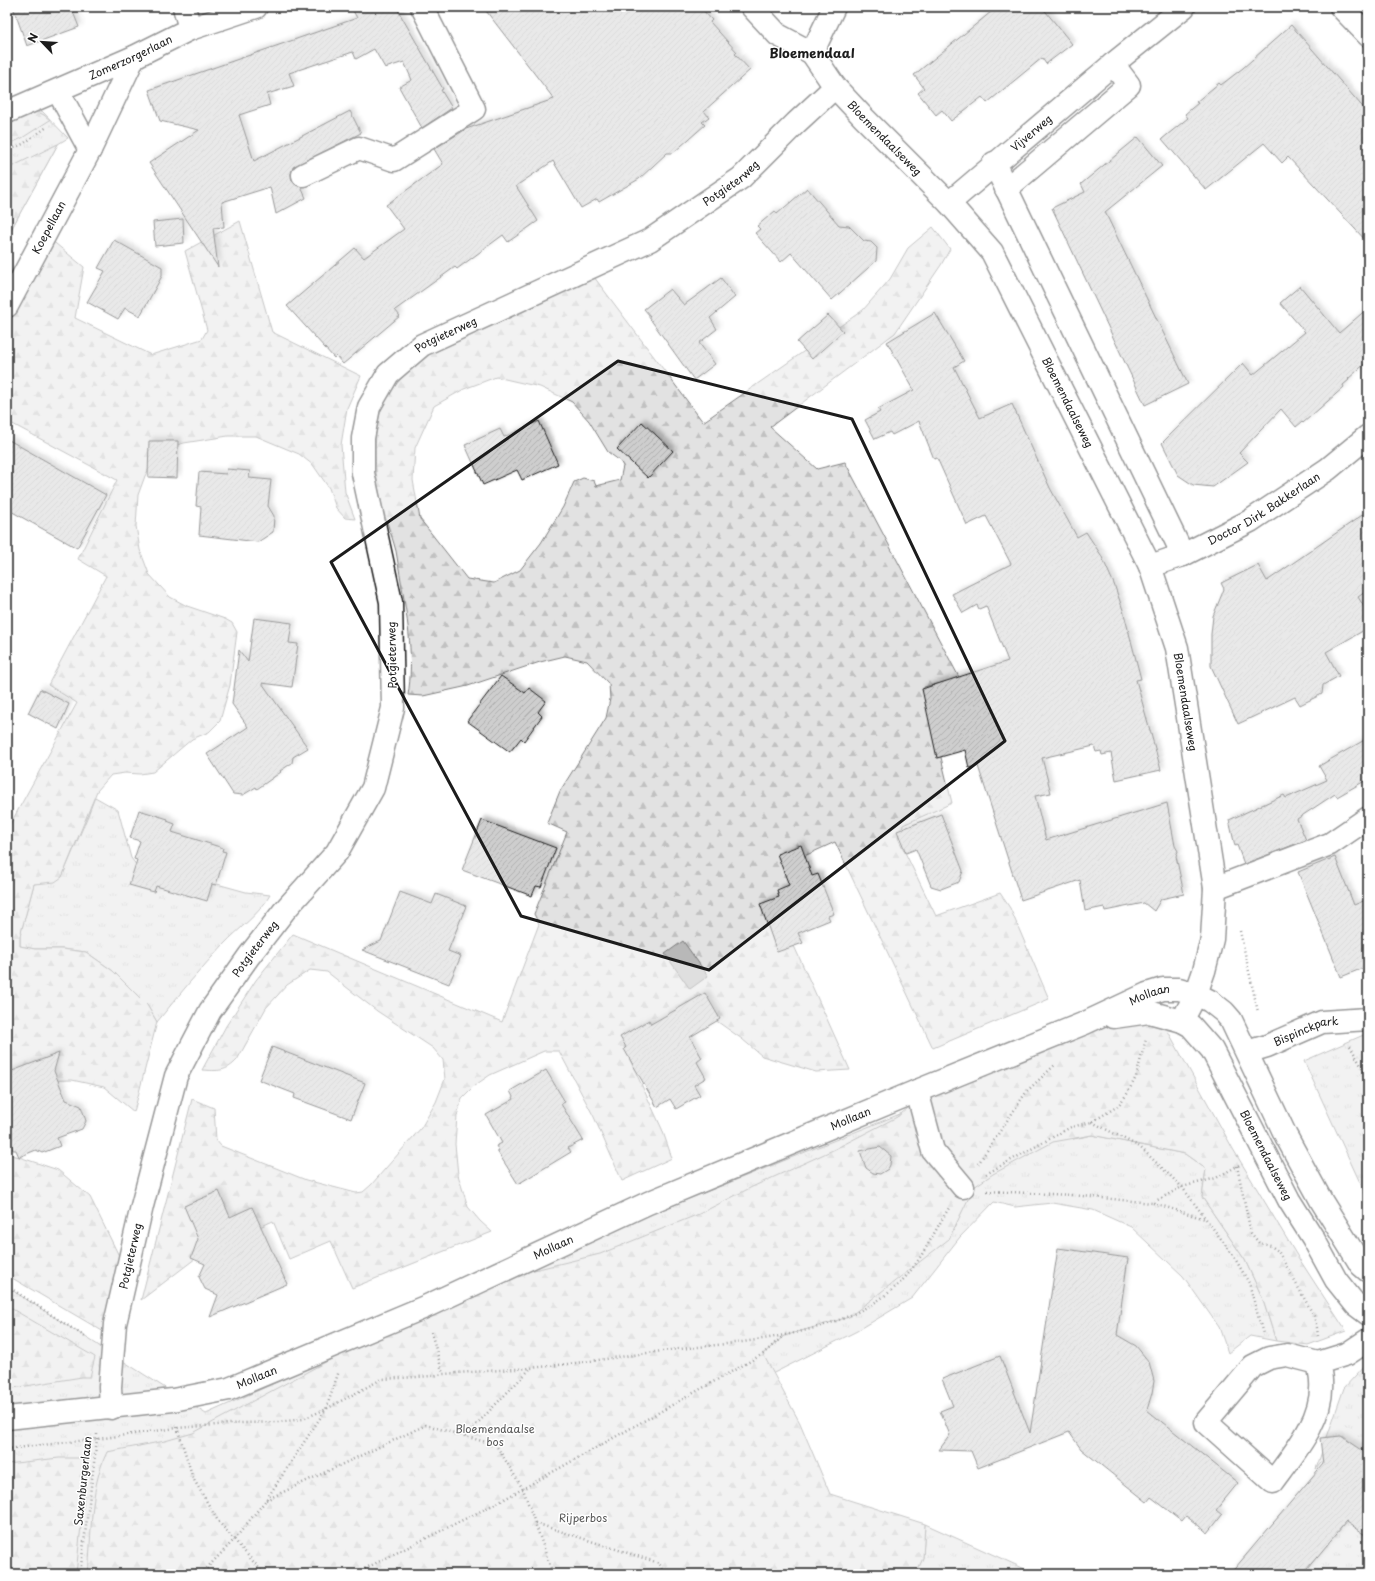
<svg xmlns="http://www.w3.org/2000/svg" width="1375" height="1581" font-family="'Playpen Sans',sans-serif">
<defs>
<pattern id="grass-tufts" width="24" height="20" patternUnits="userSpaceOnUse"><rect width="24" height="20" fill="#e2e2e2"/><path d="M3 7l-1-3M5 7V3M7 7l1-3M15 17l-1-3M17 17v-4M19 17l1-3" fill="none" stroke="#c1c1c1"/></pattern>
<pattern id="forest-firs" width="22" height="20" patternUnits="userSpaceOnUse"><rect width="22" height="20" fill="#e2e2e2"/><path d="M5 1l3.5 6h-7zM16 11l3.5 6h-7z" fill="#c1c1c1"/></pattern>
<pattern id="building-hatch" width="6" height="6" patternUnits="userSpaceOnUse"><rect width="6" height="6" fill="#cecece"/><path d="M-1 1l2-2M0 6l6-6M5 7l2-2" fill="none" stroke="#b0b0b0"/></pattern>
<filter id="shadow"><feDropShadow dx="3.5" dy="-3.5" stdDeviation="2" flood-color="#0004"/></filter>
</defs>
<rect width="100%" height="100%" fill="#fff"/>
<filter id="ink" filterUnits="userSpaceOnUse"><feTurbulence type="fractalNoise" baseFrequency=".025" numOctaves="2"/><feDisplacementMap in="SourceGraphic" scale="8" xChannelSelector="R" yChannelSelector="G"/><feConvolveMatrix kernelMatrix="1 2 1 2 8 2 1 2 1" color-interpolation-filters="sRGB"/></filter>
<g filter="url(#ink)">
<path fill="url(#grass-tufts)" stroke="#7f7f7f" d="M42,111L68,138L58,144L7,237V125Z
M95,797L118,810L131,858L141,871L181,874L246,892L270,895C259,915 239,928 224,944C200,969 179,995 157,1022L147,1005L113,971L86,952L62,949H35L20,946V936L34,884L62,877L87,818Z
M1368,1033V1200L1304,1061Z
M1039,1058L1143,1124L1073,1139L1092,1135L1185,1154L1206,1169L1202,1197L1245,1260L1262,1297L1276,1341L1250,1336L1228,1353L1219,1327L1183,1276L1131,1227L1093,1210L1052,1203L1015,1207L994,1202L960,1237L912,1298L857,1331L762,1379L682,1574H7V1287L206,1414L634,1221Z
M1368,1362V1456L1343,1436L1316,1469L1344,1388Z
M1368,1499V1574H1287Z
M925,1524L1036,1574H916L923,1557Z"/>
<path fill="url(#forest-firs)" stroke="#7f7f7f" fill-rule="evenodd" d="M36,111L44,115L50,120L22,138L7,145V122L27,113Z
M58,144L7,237V169Z
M240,221L272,332L361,376L347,408L341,445L345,492L355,519L345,518L336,508L329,488L313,465L299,454L256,436H228L184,443L167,448L154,459L145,476L138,495L136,526L140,550L149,574L170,597L187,606L225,619L232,623L237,632L230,685L220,721L209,732L192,739L153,772L140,774L125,773L111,775L97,791L62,877L55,882L34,884L20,936V946L35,949H62L86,952L113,971L147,1005L157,1022L134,1112L104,1087L72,1080L34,1081L7,1093V830L77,703L48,685L106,576L78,559L117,480L7,421V319L50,239L84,267L75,318L151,355L202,339L207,330L185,251Z
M933,227L950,249L941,265L895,333L770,427L817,469L845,462L960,679L924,687L952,803L903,825L898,838L936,916L1000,893L1010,908L1049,999L933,1048L835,842L787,864L801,894L776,906L850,1070L816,1072L762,1056L742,1039L701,1010L631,1036L624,1047L662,1129L672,1158L622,1181L594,1117L559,1051H544L490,1075L474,1086L462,1098L457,1116L455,1144L458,1175L468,1207L480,1221L492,1232L352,1288L331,1241L289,1259L273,1221L204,1252L141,1300L192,1099L214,1108L216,1140L221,1146L306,1180L356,1193L363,1192L371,1185L421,1128L436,1102L445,1079L443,1060L433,1048L377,1011L327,972L310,970L287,985L266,1008L237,1060C226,1072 218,1071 202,1070L226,1026L256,980L293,934L502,1022L539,924L534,914L567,832L547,823L560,791L606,718L610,699L609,684L587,661L565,656L540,662L468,686L423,696L408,695C414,659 408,622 402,587C400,575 398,563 396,551C391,532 383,514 380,496C374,470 372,427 384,403C392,386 408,372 420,359L594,277L703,422L863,310L890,279L908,248ZM496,377L540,387L572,402L589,421L608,452L620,461L623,466L620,480L596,486L594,481L583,478L574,482L563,507L541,543L520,570L494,583L467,579L420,519L413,480L415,448L434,406L464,389Z
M1105,1018L1166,1024L1169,1033L1233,1149L1296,1254L1346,1331L1308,1345L1276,1341L1262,1297L1245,1260L1202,1197L1206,1169L1185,1154L1092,1135L1053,1142L993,1174L974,1187L949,1239L849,1317L784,1336L763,1354L800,1423L830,1494L925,1524L923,1558L916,1574H88C92,1534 89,1489 107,1452L165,1441L193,1433L477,1281L526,1272L600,1254L699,1214L752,1187L833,1150L897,1117L923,1096Z
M7,1153L58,1170L90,1197L121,1260L104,1332L7,1275Z
M7,1306L95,1357L90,1377H82L7,1389Z
M59,1458H88L76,1574H7V1464Z"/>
<path fill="#b8b8b8" stroke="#7a7a7a" d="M683,941L708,976L690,989L665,954Z"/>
<path fill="url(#building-hatch)" stroke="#1c1c1c" filter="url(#shadow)" d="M13,7H71L79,27L27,46Z
M351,7H396L443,89L441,90L452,108L422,128L399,87L412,80L404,62L385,68L374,49L356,59L353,52L289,73L294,86L267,94L270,105L239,115L254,161L350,111L361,133L293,167L291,174L292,180L296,185L301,187L306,198L276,214L270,187L222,202L224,227L213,228L218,267L149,163L199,130L160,121L149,90L357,18Z
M483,7H700L712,20L710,22L737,52L735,54L750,70L704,111L709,117L702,122L705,125L673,153H667L639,179L599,202L597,199L581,208L553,161L516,186L538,221L508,242L503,235L457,269L455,267L395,310L400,316L343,364L336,356L334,358L287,306L355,248L364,258L404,229L386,205L443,164L434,149L466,129L554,99Z
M997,7H1042L1072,44L1046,64L1042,58L987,103L982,97L951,121L942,110L936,115L918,93L924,88L914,75Z
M1291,25L1368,113V243L1288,157L1282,163L1264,143L1206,190L1162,139L1188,118L1185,114L1198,103L1196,102L1219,83L1221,85L1243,68Z
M1138,137L1162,166L1105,212L1188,384L1145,405L1052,208L1085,192L1081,184Z
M807,188L839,225L849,226L864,241L871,242L877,248L876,261L832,300L791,253L781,262L755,233L760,229L757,226L775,211L777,214Z
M183,219L184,243L155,246L153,222Z
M114,240L162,267V276L140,316L125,308L118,319L87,302L105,271L98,268Z
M721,278L735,297L710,318L717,329L699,343L715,364L694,380L648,316H650L644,309L670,289L684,305Z
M1300,286L1339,333L1368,308V361L1348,379L1349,380L1343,385L1344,387L1303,423L1302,422L1296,427L1281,409L1239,453L1248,462L1213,487L1193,485L1178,475L1162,443L1243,363L1253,375L1305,332L1280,303Z
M935,313L964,361L954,367L980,418L1012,404L1050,488L1077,537L1086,532L1101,555L1114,584L1123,610L1141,679L1136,680L1161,770L1116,780L1111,753L1102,755L1101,751L1096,752L1094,746L1042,758L1051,793L1035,796L1046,840L1167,803L1175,846L1178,851L1176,856L1184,894L1161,899L1154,911L1144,903L1105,911L1104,907L1085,911L1080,880L1021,900L978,766L969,768L965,750L937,758L922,689L1008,661L986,606L979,609L977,605L963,613L952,594L1011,564L986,516L967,525L937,458L934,459L919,421L892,435L890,432L875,439L865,420L880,412L878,409L914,390L887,342Z
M828,315L843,331L812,359L797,342Z
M539,421L558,464L522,480L517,470L483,485L465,445L500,429L504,437Z
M642,422L673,451L648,478L617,449Z
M7,439L106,495L77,548L7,509Z
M149,441H178L177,478L148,477Z
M227,469L250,471L249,478L271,480L268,506L274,516L273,532L258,542L199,535L201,507L196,506L199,472L226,474Z
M1368,511V590L1358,597L1368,613V628L1326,652L1339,676L1323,685L1322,694L1300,705L1295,697L1238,724L1211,666V634L1213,616L1224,589L1221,583L1258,565L1267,581Z
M254,618L292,623L289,643L298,644L292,687L262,683L308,748L293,757L292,763L280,771L281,772L257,789L256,787L243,795L233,794L207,754L248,727L232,704L239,650L248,662Z
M501,676L525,693L529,688L546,701L538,712L542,716L524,741L521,738L510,752L467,721Z
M40,689L69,704L58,729L28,713Z
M1368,738V779L1337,797L1335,794L1297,819L1306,840L1244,864L1237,845L1235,846L1229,820L1284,795L1286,798L1327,780L1319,766Z
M139,810L168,819L167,821L175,824L172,832L223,848L222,851L226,852L216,885L212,884L207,901L156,886L154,892L129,885L137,860L134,859L140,841L130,838Z
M941,814L963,871L959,882L941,889L931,886L916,849L906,853L897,831Z
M482,820L556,848L541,887L536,886L532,896L462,870Z
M801,845L812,876L818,874L834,914L828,916L830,920L798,933L803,943L777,952L760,904L779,897L777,890L789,885L777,854Z
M1335,857L1354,905L1368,899V966L1341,977L1298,872Z
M400,892L432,904L436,894L466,906L448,951L461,956L449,984L362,950L381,941Z
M705,993L720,1019L690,1037L702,1058L697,1062L706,1078L694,1085L700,1095L676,1109L670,1099L657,1107L624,1049L626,1047L620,1037L649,1020L651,1024Z
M272,1047L365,1083L351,1119L294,1098L295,1094L259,1080Z
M59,1053L54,1071L66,1100L81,1106L86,1121L82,1129L57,1138L60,1146L42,1153L36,1150L19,1157L16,1150H13L7,1135V1073Z
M546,1070L565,1102L561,1104L583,1140L568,1148L571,1152L518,1184L497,1151H499L496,1146L502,1143L486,1115L514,1099L510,1091Z
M880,1147L891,1156L890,1165L888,1169L880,1174L873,1173L866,1168L860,1151Z
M219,1191L230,1217L252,1207L287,1284L210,1317L218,1295L205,1289L199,1277L205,1264L191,1258L198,1239L184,1206Z
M1058,1248L1128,1258L1117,1335L1136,1346L1149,1362L1154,1381L1152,1393L1147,1410L1238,1483L1216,1510L1222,1515L1208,1533L1186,1516L1182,1521L1151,1497L1147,1502L1081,1449L1069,1432L978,1468L971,1451L939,1450L950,1435L940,1411L953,1406L942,1379L1000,1356L1030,1433Z
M1341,1436L1368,1454V1537L1346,1522L1303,1574H1230L1323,1464L1320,1438Z"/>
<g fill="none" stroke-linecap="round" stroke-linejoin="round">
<defs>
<g id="minor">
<path d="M184,7L190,29"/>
<path id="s1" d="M752,7L778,35L812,53L835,87L864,118L949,203L992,252L1150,566L1177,648L1215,888L1212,939L1204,971L1196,994L1182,1021"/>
<path d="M1341,7L1368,35"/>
<path d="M812,53L834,7"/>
<path d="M58,91L90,150"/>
<path id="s2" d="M7,112L134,57L190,29L256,7"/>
<path d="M994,163L1183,555"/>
<path d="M303,175L359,148L394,160L474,109L422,7"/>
<path d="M1006,189L1129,85L1113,64"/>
<path id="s3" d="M949,203L1113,64L1184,7"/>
<path id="s4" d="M7,306L90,150L134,57"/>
<path id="s5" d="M1150,566L1183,555L1250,521L1328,469L1368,436"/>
<path d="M1215,888L1330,844L1368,818"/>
<path id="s6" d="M1114,1017L1149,1012L1182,1021L1191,1026L1212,1050L1289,1200L1313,1238L1336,1280L1356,1305L1368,1314"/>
<path id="s7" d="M1247,1052L1267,1046L1322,1022L1368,1019"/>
<path d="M917,1091L933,1151L963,1187"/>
<path d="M1318,1363C1319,1369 1321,1375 1321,1381C1324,1419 1294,1453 1273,1482L1206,1422L1253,1366L1269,1358L1287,1355L1318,1363L1347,1354L1368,1340"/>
<path id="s8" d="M111,1408L110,1387L115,1324L142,1206L176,1076L210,1011L249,956L284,911L337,852L373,788L393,708L391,602L363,473V438L369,407L388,374L422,345L650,240L741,178L796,123L835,87"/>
<path id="s9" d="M7,1418L173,1400L229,1389L425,1307L648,1203L917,1091L1085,1023L1147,994L1163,989H1179L1196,994L1210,1001L1224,1012L1231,1020L1286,1136L1322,1202L1361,1265L1368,1271"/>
</g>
</defs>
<use href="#minor" stroke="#1c1c1c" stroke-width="25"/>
<path stroke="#1c1c1c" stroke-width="2.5" stroke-dasharray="1 3" stroke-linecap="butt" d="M7,151L23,144L47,127
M1240,931L1258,1012
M1350,1046L1368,1078
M1092,1122L1140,1147L1182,1187L1233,1255L1249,1283L1263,1334
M978,1164L1027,1091L1056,1064
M1237,1166L1251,1233L1259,1243L1271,1246L1278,1251L1314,1316L1317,1328L1318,1336
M986,1174L1071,1127L1092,1122L1118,1106L1127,1094L1136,1077L1146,1039
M987,1191L1072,1195L1152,1203L1182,1187L1216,1178L1241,1164
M1153,1203L1205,1219
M7,1286L87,1338
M431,1332L443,1374
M177,1427L193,1478L218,1521L264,1574
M465,1436L531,1368
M7,1449L97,1439L177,1428L243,1423L278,1422L303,1419L326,1409L382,1379L432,1376L443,1374C472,1372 501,1370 530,1368C574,1364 618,1357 662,1351C736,1342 833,1339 892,1290C919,1268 931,1236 949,1208
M266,1500L426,1425L496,1445L523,1489L553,1574
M535,1523L659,1563L664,1574
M80,1574L97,1439V1433
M201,1574L234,1540L266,1500L326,1409L339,1371
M354,1574L501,1501L763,1354L783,1336"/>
<use href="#minor" stroke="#fff" stroke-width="22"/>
</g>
</g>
<path d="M0 0H1375V1581H0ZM618,361L852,419L1005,741L709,970L521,916L331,562Z" fill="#fff" fill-opacity=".55" fill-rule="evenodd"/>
<path fill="none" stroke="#1c1c1c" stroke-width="3" stroke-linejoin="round" d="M618,361L852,419L1005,741L709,970L521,916L331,562Z"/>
<g text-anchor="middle" stroke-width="3" stroke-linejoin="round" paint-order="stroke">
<g font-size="11" fill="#1c1c1c" stroke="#fff">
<text dy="4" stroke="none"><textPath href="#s2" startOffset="135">Zomerzorgerlaan</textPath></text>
<text dy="4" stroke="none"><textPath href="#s3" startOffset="108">Vijverweg</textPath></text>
<text dy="4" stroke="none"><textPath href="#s1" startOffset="189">Bloemendaalseweg</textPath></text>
<text dy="4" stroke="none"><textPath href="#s8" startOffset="1510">Potgieterweg</textPath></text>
<text dy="4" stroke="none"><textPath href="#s4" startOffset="89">Koepellaan</textPath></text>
<text dy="4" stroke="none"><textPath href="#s8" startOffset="1186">Potgieterweg</textPath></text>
<text dy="4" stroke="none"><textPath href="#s1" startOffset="514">Bloemendaalseweg</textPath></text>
<text dy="4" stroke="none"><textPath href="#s5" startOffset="128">Doctor Dirk Bakkerlaan</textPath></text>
<text transform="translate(392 655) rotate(-91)" y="4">Potgieterweg</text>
<text dy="4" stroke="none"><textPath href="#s1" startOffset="838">Bloemendaalseweg</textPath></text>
<text dy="4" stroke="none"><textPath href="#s8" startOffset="490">Potgieterweg</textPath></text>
<text dy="4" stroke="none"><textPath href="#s9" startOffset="1226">Mollaan</textPath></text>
<text dy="4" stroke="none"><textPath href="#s7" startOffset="63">Bispinckpark</textPath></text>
<text dy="4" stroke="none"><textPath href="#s9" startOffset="902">Mollaan</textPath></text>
<text dy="4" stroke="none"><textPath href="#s6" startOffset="230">Bloemendaalseweg</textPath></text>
<text dy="4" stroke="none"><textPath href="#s9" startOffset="578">Mollaan</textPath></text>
<text dy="4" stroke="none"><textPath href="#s8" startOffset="154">Potgieterweg</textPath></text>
<text dy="4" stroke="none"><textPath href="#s9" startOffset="254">Mollaan</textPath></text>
<text transform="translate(83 1481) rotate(-84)" y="4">Saxenburgerlaan</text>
</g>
<g font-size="11" fill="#575757" stroke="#fff">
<text x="495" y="1433">Bloemendaalse<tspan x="495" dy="13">bos</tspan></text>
<text x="583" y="1522">Rijperbos</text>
</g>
<g font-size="13" font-weight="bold" fill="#1c1c1c" stroke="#fff">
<text x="812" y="58">Bloemendaal</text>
</g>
</g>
<rect width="1375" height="1581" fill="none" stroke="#fff" stroke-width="24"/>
<rect x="12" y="12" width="1351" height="1557" fill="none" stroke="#1c1c1c" stroke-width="1.5" filter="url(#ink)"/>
<g transform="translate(42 42) rotate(295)" stroke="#ffffff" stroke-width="3" paint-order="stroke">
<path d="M0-3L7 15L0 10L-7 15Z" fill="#1c1c1c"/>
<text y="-6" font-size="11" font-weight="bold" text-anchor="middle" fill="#1c1c1c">N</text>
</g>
</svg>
